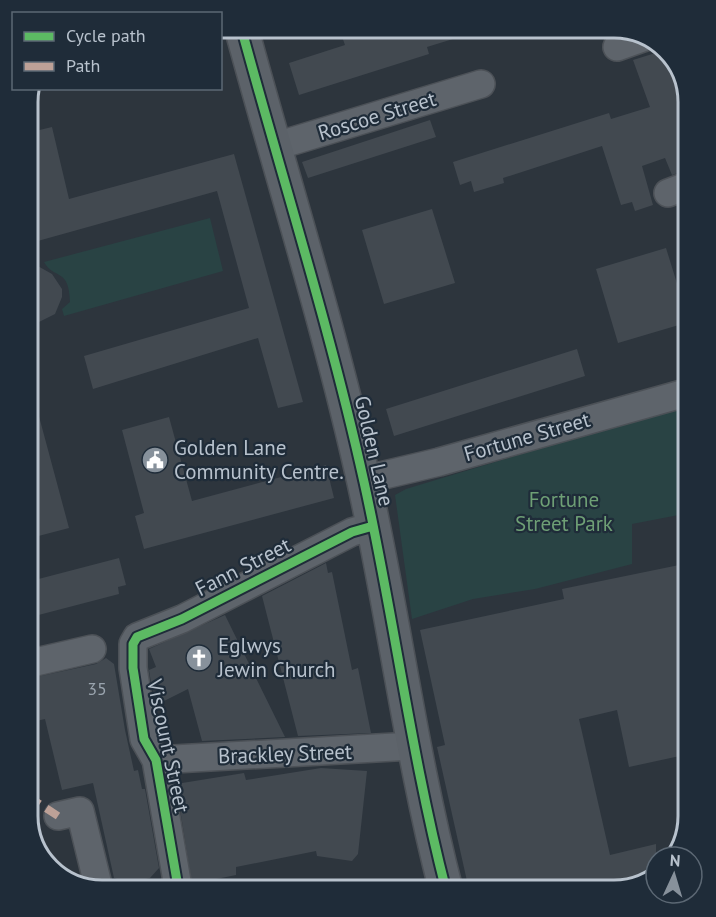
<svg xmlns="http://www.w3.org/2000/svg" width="716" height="917" font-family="'PT Sans',sans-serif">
<rect width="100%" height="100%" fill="#2d353d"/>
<path fill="#294344" d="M210,218L223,271L64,316L62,309L70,302C69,267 54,280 44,262Z
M689,403V513L632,524V564L535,589L473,599L412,619L395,495L406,489Z
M27,746L39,799L27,802Z"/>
<path fill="#424950" d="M351,27H359L364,39L401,27H478L479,31L427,47L429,54L299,95L289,63L345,45L340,31Z
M665,50L677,60L689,101V170L672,175L665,158L642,166L653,205L635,211L632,202L621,205L602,146L503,178L504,183L474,192L471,181L460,185L453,162L609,113L611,119L650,107L633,60Z
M430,120L436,137L308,178L302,162Z
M52,127L69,199L234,154L303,402L278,408L258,338L93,389L84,356L249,308L217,191L27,244V133Z
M432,209L455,283L384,304L362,230Z
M666,248L689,322L618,343L596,269Z
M27,260L52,274L62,289V297L55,314L39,322L27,321Z
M577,349L585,376L394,436L386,409Z
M33,394L69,528L27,539V395Z
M169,417L192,501L326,465L334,498L144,549L135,516L144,513L122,430Z
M119,558L126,585L118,587L119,594L27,618V582Z
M326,563L328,573L332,572L352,670L358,668L371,733L298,736L262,596Z
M689,563V754L629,767L617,710L579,719L610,855L656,844V877L615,890H469L437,747L445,745L420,630L564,599L562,589Z
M225,615L285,737L202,741L188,689L160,703L152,689L149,670L156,667L149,649Z
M106,658L114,664L125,730L134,771L138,770L142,789H145L159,868L150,878L129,883L114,878L93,783L62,790L45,719L27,723V679L96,664Z
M321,768L367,771L358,854L352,861L317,856L316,851L236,867V875L192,884L176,784L244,773L246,780Z"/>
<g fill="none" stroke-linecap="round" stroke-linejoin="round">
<defs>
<path id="street" d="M617,47L648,36
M273,147L481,84
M668,193L689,185
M363,480L439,462L689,392
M27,664L92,649
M156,760L413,746
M58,816L80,811L99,889
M172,890L177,881L156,760L144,739L133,668V644L137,637L182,619L352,532L373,526"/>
<path id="secondary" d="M241,27C282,178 330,328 364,482C394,617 411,755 446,890"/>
</defs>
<use href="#street" stroke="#4c5157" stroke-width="30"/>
<use href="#secondary" stroke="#4c5157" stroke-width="36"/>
<use href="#street" stroke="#5e646b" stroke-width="27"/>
<use href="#secondary" stroke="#5c6269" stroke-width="33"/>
<path stroke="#bda197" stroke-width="8" stroke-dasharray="15 8" stroke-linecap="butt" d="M27,796L58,816"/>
<defs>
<path id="cycleway" d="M241,27C282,178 330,328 364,482C394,617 411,755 446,890
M133,644L137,637L182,619L352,532L373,526
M133,644V668L144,739L156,760L177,881L172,890"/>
</defs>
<use href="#cycleway" stroke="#1f2c39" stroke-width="13"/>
<use href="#cycleway" stroke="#5cba63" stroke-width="9"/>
</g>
<defs>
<symbol id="civic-disc" viewBox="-11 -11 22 22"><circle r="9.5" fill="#87919b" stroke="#1f2c39"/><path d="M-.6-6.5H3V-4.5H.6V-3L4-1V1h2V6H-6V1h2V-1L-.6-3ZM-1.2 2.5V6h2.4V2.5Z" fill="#fff"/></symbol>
<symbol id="church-disc" viewBox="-11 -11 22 22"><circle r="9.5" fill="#87919b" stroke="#1f2c39"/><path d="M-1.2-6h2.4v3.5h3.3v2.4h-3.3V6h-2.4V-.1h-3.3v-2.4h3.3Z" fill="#fff"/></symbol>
</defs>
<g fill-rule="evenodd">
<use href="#civic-disc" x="140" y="445" width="30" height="30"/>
<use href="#church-disc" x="184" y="643" width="30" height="30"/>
</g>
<g text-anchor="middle" stroke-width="4.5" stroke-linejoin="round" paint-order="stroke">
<g font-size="18" fill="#9aa4ae">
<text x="97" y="695">35</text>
</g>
<g font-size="21" fill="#b8c2cd" stroke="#1f2c39">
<text transform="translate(377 116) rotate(-17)" y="7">Roscoe Street</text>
<text transform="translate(527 437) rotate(-16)" y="7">Fortune Street</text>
<text transform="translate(374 451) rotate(77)" y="7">Golden Lane</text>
<text transform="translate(243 567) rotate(-27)" y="7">Fann Street</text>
<text transform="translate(168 746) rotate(78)" y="7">Viscount Street</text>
<text transform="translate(285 754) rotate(-2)" y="7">Brackley Street</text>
</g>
<g font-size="21" fill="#b8c2cd" stroke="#1f2c39" text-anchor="start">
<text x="174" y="455">Golden Lane<tspan x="174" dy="24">Community Centre.</tspan></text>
<text x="218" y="653">Eglwys<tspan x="218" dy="24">Jewin Church</tspan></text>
</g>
<g font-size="21" fill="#6e9f75" stroke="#1f2c39">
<text x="564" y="507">Fortune<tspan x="564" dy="24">Street Park</tspan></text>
</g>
</g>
<path d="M0 0H716V917H0ZM102 38H614A64 64 0 0 1 678 102V816A64 64 0 0 1 614 880H102A64 64 0 0 1 38 816V102A64 64 0 0 1 102 38Z" fill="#1f2c39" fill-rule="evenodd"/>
<path fill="none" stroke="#b8c2cd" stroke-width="3" d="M102 38H614A64 64 0 0 1 678 102V816A64 64 0 0 1 614 880H102A64 64 0 0 1 38 816V102A64 64 0 0 1 102 38Z"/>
<rect x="12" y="12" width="210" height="78" fill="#1f2c39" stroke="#5c6874" stroke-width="1.5"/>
<rect x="24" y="32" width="30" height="9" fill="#5cba63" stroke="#5c6874" stroke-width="1.5"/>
<text x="66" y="42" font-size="18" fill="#b8c2cd">Cycle path</text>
<rect x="24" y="62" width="30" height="9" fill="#bda197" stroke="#5c6874" stroke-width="1.5"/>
<text x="66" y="72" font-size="18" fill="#b8c2cd">Path</text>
<g transform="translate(674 875) rotate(4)"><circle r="28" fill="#1f2c39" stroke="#5c6874" stroke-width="1.5"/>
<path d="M0-4.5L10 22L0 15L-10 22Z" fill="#87919b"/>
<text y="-9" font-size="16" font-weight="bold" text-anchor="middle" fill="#b8c2cd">N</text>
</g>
</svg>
